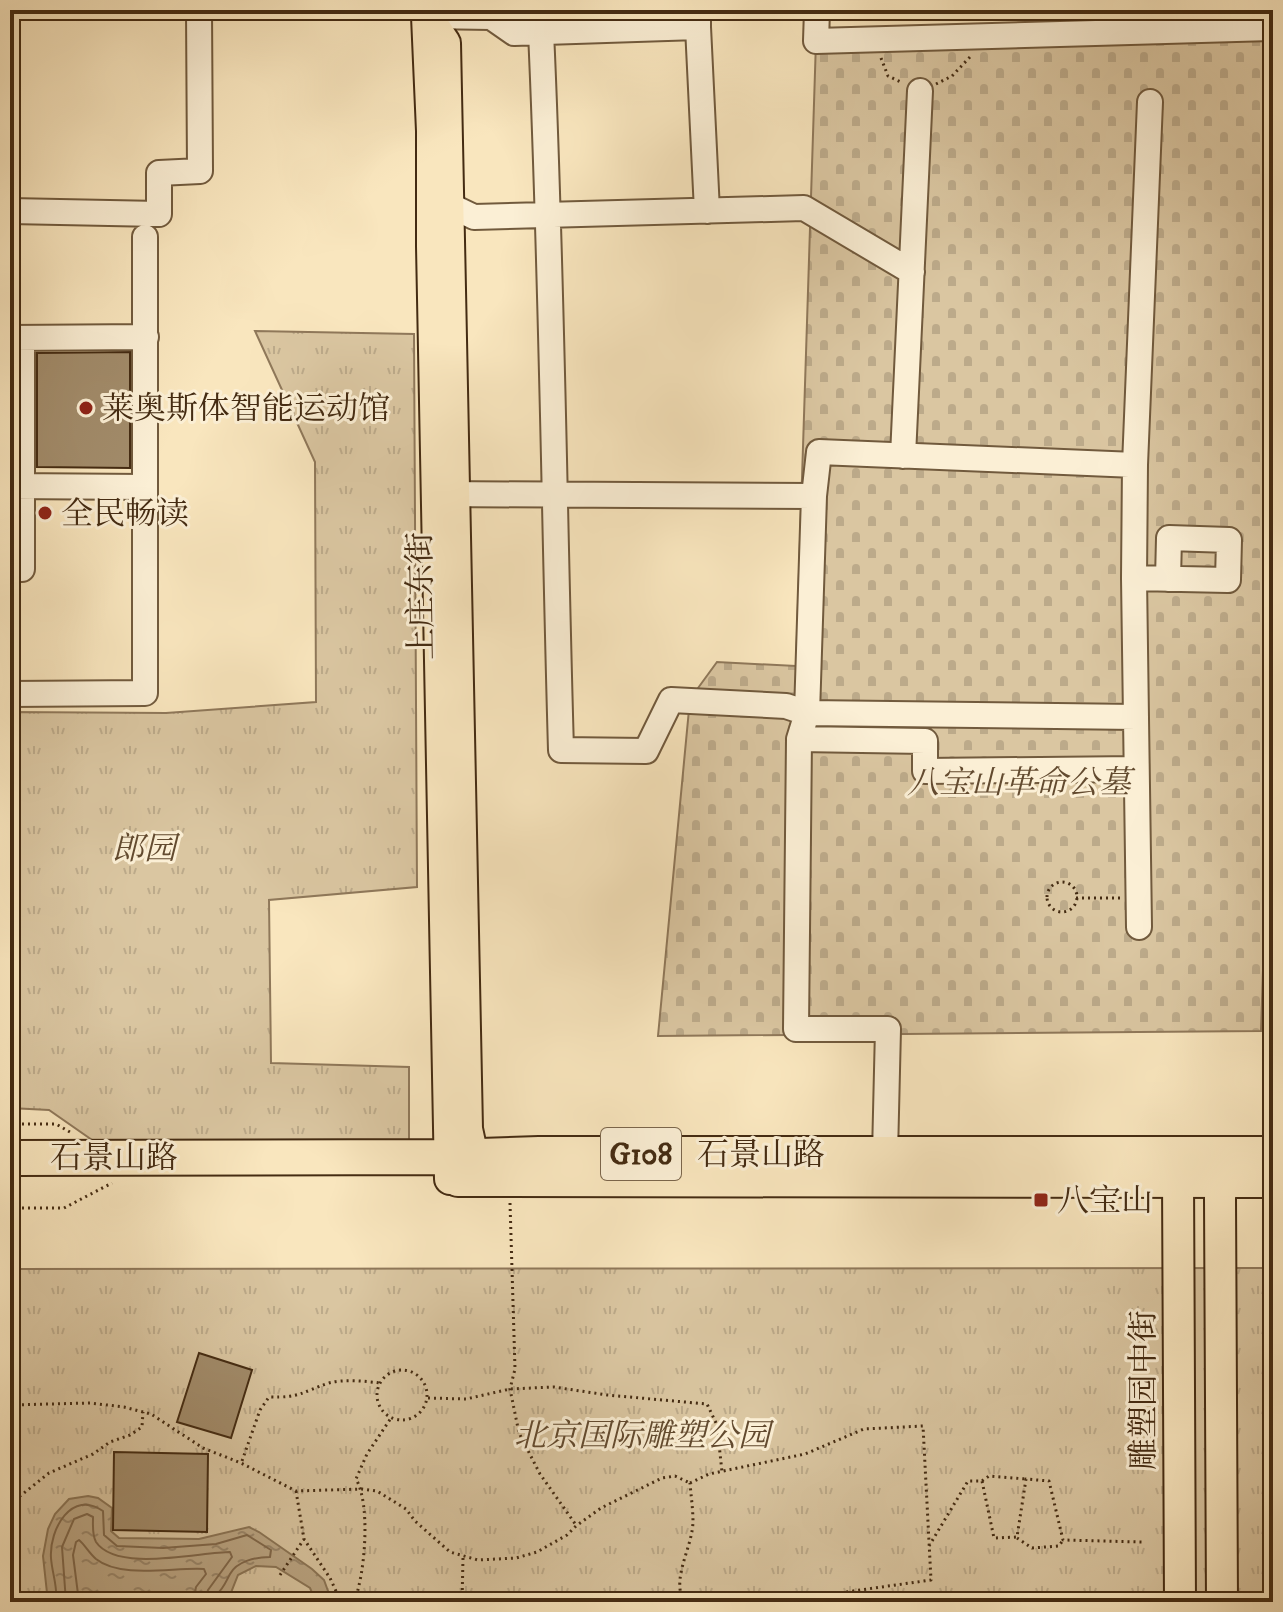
<svg xmlns="http://www.w3.org/2000/svg" width="1283" height="1612" font-family="'IM FELL DW Pica','Noto Serif SC',serif">
<defs>
<pattern id="grass-tufts" width="24" height="20" patternUnits="userSpaceOnUse" patternTransform="scale(2)"><rect width="24" height="20" fill="#dac6a1"/><path d="M3 7l-1-3M5 7V3M7 7l1-3M15 17l-1-3M17 17v-4M19 17l1-3" fill="none" stroke="#bcaa8a"/></pattern>
<pattern id="cemetery-stones" width="16" height="16" patternUnits="userSpaceOnUse" patternTransform="scale(2)"><rect width="16" height="16" fill="#dac6a1"/><path d="M2 7V4a2 2 0 0 1 4 0v3zM10 15v-3a2 2 0 0 1 4 0v3z" fill="#bcaa8a"/></pattern>
<pattern id="water-ripples" width="26" height="14" patternUnits="userSpaceOnUse" patternTransform="scale(2)"><rect width="26" height="14" fill="#bba684"/><path d="M2 4q2-2 4 0t4 0M15 11q2-2 4 0t4 0" fill="none" stroke="#9a876b"/></pattern>
</defs>
<rect width="100%" height="100%" fill="#f9e6be"/>
<filter id="stains"><feTurbulence type="fractalNoise" baseFrequency=".0025" numOctaves="4"/><feColorMatrix values="0 0 0 0 .2 0 0 0 0 .09 0 0 0 0 .02 0 0 0 .5 -.17"/></filter>
<radialGradient id="worn" r=".72"><stop offset=".6" stop-color="#630" stop-opacity="0"/><stop offset="1" stop-color="#630" stop-opacity=".3"/></radialGradient>
<path fill="url(#grass-tufts)" stroke="#8f785a" stroke-width="2" d="M255,331L414,334L417,887L269,900L271,1063L409,1067V1146L95,1142L49,1110L10,1108V712L166,713L316,702L315,462Z
M1273,1268V1602H10V1269Z"/>
<path fill="url(#cemetery-stones)" stroke="#8f785a" stroke-width="2" d="M1273,28V671L1261,1031L658,1036L690,699L717,662L796,666L816,41Z"/>
<path fill="url(#water-ripples)" stroke="#8b7556" stroke-width="2" d="M88,1496L98,1498L112,1508L111,1531L119,1538L199,1539L249,1527L259,1532L312,1569L324,1580L332,1602H316L310,1588L276,1567L256,1566L238,1575L230,1595L226,1598H193L178,1602H48L43,1556L48,1529L55,1514L69,1499Z"/>
<g fill="none" stroke-linecap="round" stroke-linejoin="round">
<path stroke="#80684b" stroke-width="2" d="M56,1602C58,1587 52,1573 51,1558C49,1529 72,1489 103,1511L104,1535L117,1546L163,1548L216,1544L247,1535L271,1550L270,1557C256,1557 237,1561 230,1574C225,1583 224,1588 216,1595L215,1602
M66,1602L62,1547L74,1519L87,1514L93,1517C93,1526 92,1535 96,1542C117,1573 200,1552 230,1552L232,1557L208,1590L205,1602
M79,1602L73,1555L76,1542L79,1540C85,1545 89,1553 96,1559C121,1579 174,1567 204,1569L206,1574L196,1587L193,1602"/>
</g>
<path fill="#a28c6b" stroke="#442b12" stroke-width="2" d="M130,352V468L37,467V353Z
M199,1353L252,1370L231,1438L177,1422Z
M114,1452L208,1454L207,1532L113,1530Z"/>
<g fill="none" stroke-linecap="round" stroke-linejoin="round">
<defs>
<path id="minor" d="M427,10V16L491,17L505,10
M817,10L816,41L1273,28
M491,17L514,33L698,27V10
M698,27L707,211
M541,32C552,271 554,511 561,750L646,751L671,700L786,706L807,713L814,496
M447,204L474,217L804,208L912,272
M10,211L159,214V173L200,171L199,10
M10,338L146,337
M903,456L920,91
M10,486L145,487
M438,494L814,496L819,452L1135,465
M10,569H22V338
M1134,578L1228,580L1229,540L1169,538L1168,579
M10,694L145,693V237
M1136,717L807,713L799,739L925,741V771L1136,769
M799,739L796,1029H888L885,1154
M1139,927L1134,578L1135,465L1150,102"/>
<path id="major" d="M1178,1178L1180,1602
M450,1179L432,246V131L427,16L445,43L467,1129L473,1157L474,1177
M1222,1602L1220,1198L1222,1179"/>
<path id="highway" d="M10,1158L450,1157L539,1154H1273
M458,1179L1273,1180"/>
</defs>
<use href="#minor" stroke="#715a3d" stroke-width="28"/>
<use href="#major" stroke="#442b12" stroke-width="34"/>
<use href="#highway" stroke="#442b12" stroke-width="38"/>
<path stroke="#442b12" stroke-width="3" stroke-dasharray="2 4" stroke-linecap="butt" d="M861,10L864,18
M923,19V10
M881,58L888,76L903,83
M936,84L952,76L970,57
M1047 897a15 15 0 1 1 30 0a15 15 0 1 1-30 0Z
M1076,898H1121
M10,1124H56L70,1132
M510,1203L515,1369L510,1389L519,1433L540,1474L576,1525
M10,1208H64L112,1183
M377 1395a25 25 0 1 1 50 0a25 25 0 1 1-50 0Z
M428,1398L466,1399L510,1389L554,1387L607,1395L707,1404L717,1425L722,1472
M10,1405L90,1403L124,1407L151,1414L203,1448L241,1463L296,1491L362,1489L377,1491L406,1509L415,1521L450,1552L478,1560L516,1558L537,1552L567,1535L576,1526L601,1508L662,1478L675,1476L690,1483
M242,1461L260,1410L269,1397C300,1398 302,1392 329,1383C344,1379 364,1381 380,1383
M982,1481L989,1476L1026,1479
M690,1483L709,1474L805,1454L864,1429L923,1426L931,1580L832,1594L818,1602
M296,1491L304,1539L330,1578L341,1602
M10,1504L49,1473L93,1454L110,1442L130,1435L142,1427L143,1412
M1017,1538L1032,1548L1059,1546L1063,1540
M929,1546L968,1481H982L994,1538L1017,1537L1026,1479L1049,1481L1063,1540L1142,1542
M280,1575L304,1539
M354,1602C365,1575 371,1505 356,1479L367,1454L391,1418
M462,1602L463,1558
M684,1602C671,1578 692,1549 693,1522C693,1509 691,1496 690,1483"/>
<use href="#minor" stroke="#fbefd5" stroke-width="24"/>
<use href="#major" stroke="#f9e6be" stroke-width="30"/>
<use href="#highway" stroke="#f9e6be" stroke-width="34"/>
</g>
<g fill="#8f2418" stroke="#fbefd5" stroke-width="3">
<circle cx="86" cy="408" r="8"/>
<circle cx="45" cy="513" r="8"/>
<rect x="1033" y="1192" width="16" height="16" rx="4"/>
</g>
<g text-anchor="middle" stroke-width="6" stroke-linejoin="round" paint-order="stroke">
<rect fill="#fbefd5" stroke="#7b664c" stroke-width="2" x="601" y="1128" width="80" height="52" rx="6"/>
<g font-size="30" font-weight="bold" fill="#442b12">
<text x="641" y="1164">G108</text>
</g>
<g font-size="32" fill="#442b12" stroke="#fbefd5" text-anchor="start">
<text x="102" y="419">莱奥斯体智能运动馆</text>
<text x="61" y="524">全民畅读</text>
<text x="1057" y="1211">八宝山</text>
</g>
<g font-size="32" fill="#442b12" stroke="#fbefd5">
<text transform="translate(420 596) rotate(-91)" y="11">上庄东街</text>
<text x="761" y="1165">石景山路</text>
<text x="114" y="1168">石景山路</text>
<text transform="translate(1143 1390) rotate(-90)" y="11">雕塑园中街</text>
</g>
<g font-size="32" font-style="italic" fill="#624a2f" stroke="#fbefd5">
<text x="1019" y="793">八宝山革命公墓</text>
<text x="144" y="859">郎园</text>
<text x="642" y="1446">北京国际雕塑公园</text>
</g>
</g>
<rect width="1283" height="1612" fill="none" stroke="#f9e6be" stroke-width="40"/>
<rect x="12" y="12" width="1259" height="1588" fill="none" stroke="#442b12" stroke-width="4"/>
<rect x="20" y="20" width="1243" height="1572" fill="none" stroke="#442b12" stroke-width="2"/>
<rect width="100%" height="100%" filter="url(#stains)"/>
<rect width="100%" height="100%" fill="url(#worn)"/>
</svg>
